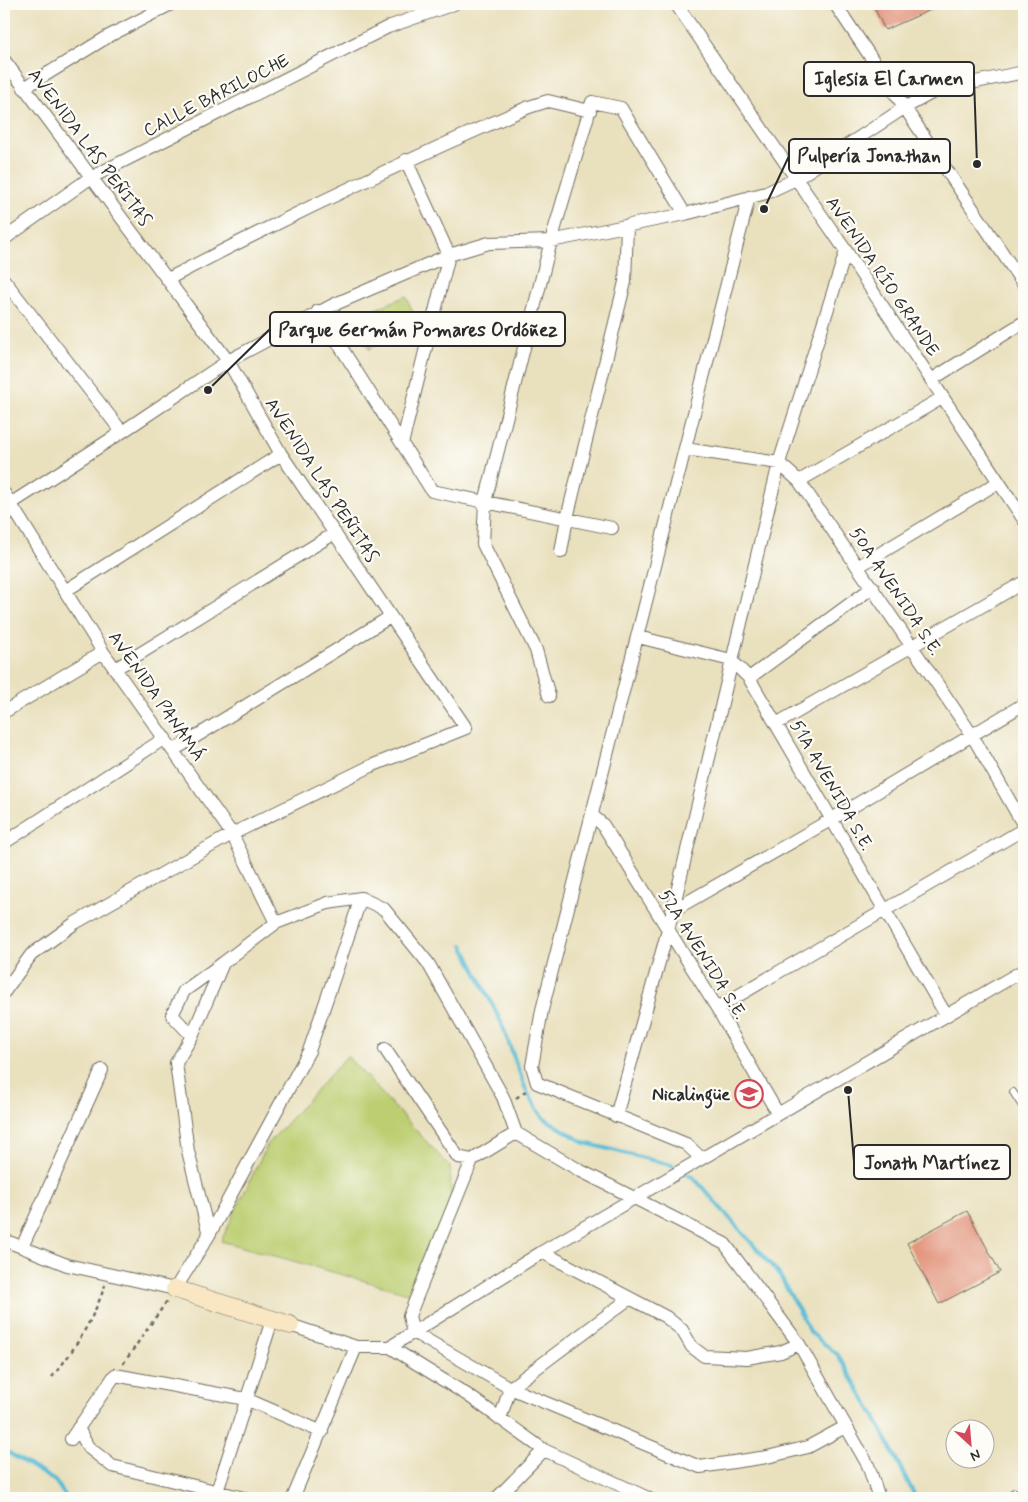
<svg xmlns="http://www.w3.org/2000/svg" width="1028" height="1502" font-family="Mynerve,sans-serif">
<rect width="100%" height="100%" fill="#fdfcf7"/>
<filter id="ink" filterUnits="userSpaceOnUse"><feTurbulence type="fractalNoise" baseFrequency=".02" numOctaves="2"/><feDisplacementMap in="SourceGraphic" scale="10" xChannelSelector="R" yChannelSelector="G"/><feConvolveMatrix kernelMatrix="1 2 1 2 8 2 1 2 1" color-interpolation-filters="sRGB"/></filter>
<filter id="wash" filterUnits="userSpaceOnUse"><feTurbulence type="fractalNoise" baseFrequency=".0096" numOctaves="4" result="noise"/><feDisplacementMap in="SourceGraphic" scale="20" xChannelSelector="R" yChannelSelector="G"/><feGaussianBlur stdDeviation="1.12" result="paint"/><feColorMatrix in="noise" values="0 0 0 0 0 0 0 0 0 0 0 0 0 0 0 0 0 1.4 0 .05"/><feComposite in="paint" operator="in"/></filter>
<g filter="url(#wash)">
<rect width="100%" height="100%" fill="#e9e0bd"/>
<path fill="#bcce71" stroke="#747c4e" d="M406,296L419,327L369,349L355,318Z
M347,1056L450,1167L452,1204L415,1295L221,1241L267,1145Z"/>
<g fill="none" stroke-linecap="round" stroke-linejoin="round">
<path stroke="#57bcd5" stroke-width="4" d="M463,945L501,1022L526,1090L542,1117L585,1143L671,1165L694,1178L779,1274L811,1333L838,1355L874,1415L916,1498
M4,1450L55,1481L67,1498"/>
</g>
<g id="blocks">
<path fill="#e3967f" d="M887,4H944L885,30L875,9Z
M967,1211L1000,1272L939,1304L907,1243Z"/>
</g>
</g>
<g filter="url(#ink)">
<use href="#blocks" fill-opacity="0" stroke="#6e6a5e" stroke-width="1"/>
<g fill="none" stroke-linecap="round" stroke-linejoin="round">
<defs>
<path id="lane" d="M1013,1092L1024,1109"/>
<path id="street" d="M676,4L846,251L1024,520
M835,4L1024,285
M4,60L228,361L281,454L466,728L371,766L232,834L75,923L31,955L4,992
M24,88L109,36L171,4
M4,239L90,178L388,27L454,4
M168,279C286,217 406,160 529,107L548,101L590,111
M4,280L122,432
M318,311L432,491L612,528
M931,380L1024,322
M402,444L449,255L406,160
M685,449L779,463L799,481L972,735L1024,826
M799,481L942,398
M4,493L103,652L232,834L276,923
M4,508L122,432L228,361L333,305L449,255L489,243L551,241L685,214L766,193L796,179L904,108L937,90L1024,72
M561,552L567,518L625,282L627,226
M859,566L999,482
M65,591L281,454
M638,637L731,660L749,678L946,1015
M115,669L335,533
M749,678L873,587
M549,696L536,650L483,544L485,502L551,241L592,102L621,108L685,214
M4,712L103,652
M776,724L1024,582
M174,750L390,617
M593,816L603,825L717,1008L778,1114
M4,843L165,738
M672,911L832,819L1024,704
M717,1008L1024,829
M192,1036L172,1015L184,991L223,963
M385,1049L458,1157L472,1160
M616,1116L668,930L779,463L846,251
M516,1133L472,1160L409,1316L413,1332L510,1388L700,1467L767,1457L808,1447L845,1427
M701,1158L686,1144L537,1083L532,1066L542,1010L749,197
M209,1235L188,1151L176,1063L192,1036L223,963L276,923L328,903L361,898L384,909L428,963L503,1097L516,1133L579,1170L725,1244L799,1344L868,1465L879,1498
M4,1240L67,1265L175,1289L209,1235L309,1051L361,898
M22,1247L102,1070
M542,1252L666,1317L682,1330L692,1347L704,1356L747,1358L781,1352L799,1344
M290,1325L356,1347H390L542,1252L1024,970
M390,1347L469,1396L544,1450L648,1498
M500,1419L510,1388L630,1298
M78,1428L88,1447L112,1466L244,1498
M71,1439L115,1375L246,1399L322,1432
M1015,1495L1016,1498
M215,1498L272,1320
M293,1498L356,1347
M497,1498L544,1450"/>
<path id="secondary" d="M175,1289L290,1325"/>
</defs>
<use href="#lane" stroke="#6e6a5e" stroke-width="8"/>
<use href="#street" stroke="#6e6a5e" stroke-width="14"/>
<use href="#secondary" stroke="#6e6a5e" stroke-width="19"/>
<path stroke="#6e6a5e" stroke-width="2.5" stroke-dasharray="4 4" stroke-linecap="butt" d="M516,1098L527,1090
M123,1364L167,1301
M52,1377C75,1350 94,1318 105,1285"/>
<use href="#lane" stroke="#fff" stroke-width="6"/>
<use href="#street" stroke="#fff" stroke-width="12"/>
<use href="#secondary" stroke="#f9e7c3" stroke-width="18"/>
</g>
</g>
<defs>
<symbol id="school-ring" viewBox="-11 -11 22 22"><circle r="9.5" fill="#fdfcf7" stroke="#d1495b" stroke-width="1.5"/><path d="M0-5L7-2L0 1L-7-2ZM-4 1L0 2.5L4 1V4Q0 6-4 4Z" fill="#d1495b"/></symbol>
</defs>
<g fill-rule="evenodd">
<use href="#school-ring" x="733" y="1078" width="32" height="32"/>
</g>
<g text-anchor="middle" stroke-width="4.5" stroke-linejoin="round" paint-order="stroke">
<g font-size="18" fill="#2b2b2b" stroke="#fdfcf7">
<text transform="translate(216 95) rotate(-27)" y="6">CALLE BARILOCHE</text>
<text transform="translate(90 147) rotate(53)" y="6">AVENIDA LAS PEÑITAS</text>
<text transform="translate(883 276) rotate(56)" y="6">AVENIDA RÍO GRANDE</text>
<text transform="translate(322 480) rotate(57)" y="6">AVENIDA LAS PEÑITAS</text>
<text transform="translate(896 591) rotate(56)" y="6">50A AVENIDA S.E.</text>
<text transform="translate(157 696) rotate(55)" y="6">AVENIDA PANAMÁ</text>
<text transform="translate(832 785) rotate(60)" y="6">51A AVENIDA S.E.</text>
<text transform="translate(703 954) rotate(58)" y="6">52A AVENIDA S.E.</text>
</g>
<g font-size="18" font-weight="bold" fill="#2b2b2b" stroke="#fdfcf7" text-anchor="end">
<text x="730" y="1100">Nicalingüe</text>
</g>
</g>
<path fill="none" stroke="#2b2b2b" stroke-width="2" d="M977 164L974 79M764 209L789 156M208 390L270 329M848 1090L854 1162"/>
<g fill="#2b2b2b" stroke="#fdfcf7" stroke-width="2">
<circle cx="977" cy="164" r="5"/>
<circle cx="764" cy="209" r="5"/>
<circle cx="208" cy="390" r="5"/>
<circle cx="848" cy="1090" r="5"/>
</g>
<g fill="#fdfcf7" stroke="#2b2b2b" stroke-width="2">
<rect x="804" y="62" width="170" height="34" rx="5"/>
<rect x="789" y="139" width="161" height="34" rx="5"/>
<rect x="270" y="312" width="295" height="34" rx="5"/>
<rect x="854" y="1145" width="156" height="34" rx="5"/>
</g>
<g font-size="19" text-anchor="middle" font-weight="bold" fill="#2b2b2b">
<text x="889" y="85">Iglesia El Carmen</text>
<text x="869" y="162">Pulpería Jonathan</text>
<text x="418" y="336">Parque Germán Pomares Ordóñez</text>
<text x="932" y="1169">Jonath Martínez</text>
</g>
<rect width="1028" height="1502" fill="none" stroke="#fdfcf7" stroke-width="20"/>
<g transform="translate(970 1444) rotate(154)"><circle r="24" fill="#fdfcf7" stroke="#a9a8a5"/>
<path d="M0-4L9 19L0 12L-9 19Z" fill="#d1495b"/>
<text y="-8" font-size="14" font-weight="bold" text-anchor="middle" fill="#2b2b2b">N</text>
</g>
</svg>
